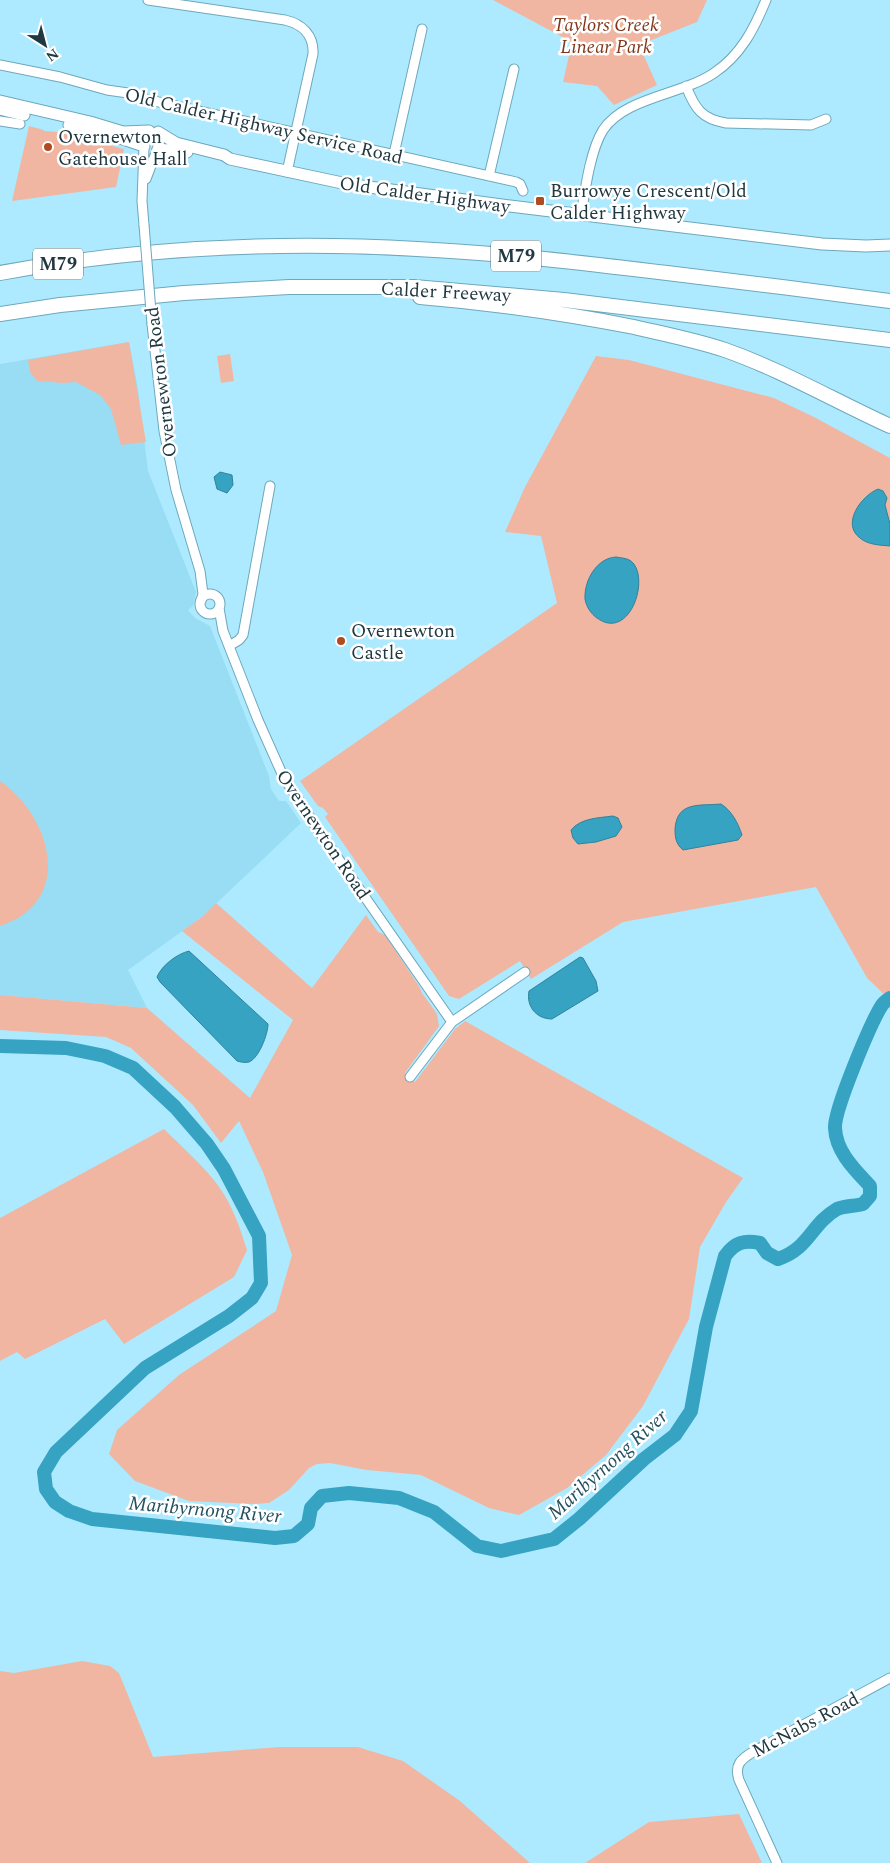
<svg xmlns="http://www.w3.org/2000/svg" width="890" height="1863" font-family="Spectral,serif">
<rect width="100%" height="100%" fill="#adeaff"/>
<path fill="#98ddf4" d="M129,342L138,389L148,471L196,592L193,606L188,610L195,618L210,626L269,776L271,789L279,801H286L301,823L202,917L128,970L147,1008L0,995V364Z"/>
<path fill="#f0b6a1" d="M493,0H707L697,22L639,45L657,85L614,105L597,86L563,82L572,42Z
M29,126L44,130V131L58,132L124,149L116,187L12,201Z
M129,342L146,442L121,445L111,409L100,395L76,382L63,383L37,381L30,372L28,360Z
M230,354L234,381L221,383L217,356Z
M596,356L629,360L774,398L814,417L890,458V992L887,997L867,978L816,887L623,922L531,979L520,961L459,999L449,996L325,817L328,814L323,808L318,806L300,781L557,603L541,536L505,532L525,487Z
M0,781C52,817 75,902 0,926Z
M216,903L312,988L366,915L378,932L385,935L419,986L422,993L437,1014L439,1026L405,1073L415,1082L455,1029L465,1021L743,1178L726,1202L700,1247L689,1319L643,1406L606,1455L567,1488L519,1515L489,1508L421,1475L367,1470L330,1463L317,1464L309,1468L289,1490L269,1503L254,1504L189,1501L135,1481L109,1454L117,1430L179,1375L276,1311L292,1255L263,1172L239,1121L221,1143L193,1105L131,1048L106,1037L0,1030V995L147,1008L250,1098L293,1020L182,931L202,917Z
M164,1129C184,1149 211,1172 225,1196C235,1213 241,1231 247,1250L234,1277L124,1344L105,1319L25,1359L17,1352L0,1361V1218Z
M82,1661L110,1666L119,1673L153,1757L279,1747H358L403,1761L460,1801L530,1863H0V1671L14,1673Z
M739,1814L762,1863H585L649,1822Z"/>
<path fill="#36a3c2" stroke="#2f839b" d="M220,472L232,475L233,485L227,493L217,489L214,477Z
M878,489L883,491L887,498L885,505L890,524V546C880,545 868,545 860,538C841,524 861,496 878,489Z
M616,557C621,558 627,558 631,561C651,577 630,642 597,618C591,614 586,606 585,599C584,580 597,558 616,557Z
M721,804C732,811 738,823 742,835L738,840L683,850C676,844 675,838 675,829C677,801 699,806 721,804Z
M613,816L618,818L622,827L616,836L596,842L578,844L573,838L571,830C581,818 598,818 613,816Z
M189,951L268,1024C268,1034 259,1058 249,1062C244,1063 241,1062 237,1061L160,982L157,977C162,965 177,954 189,951Z
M580,957L583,958L596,981L598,991L552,1019C536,1019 526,1006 529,991Z"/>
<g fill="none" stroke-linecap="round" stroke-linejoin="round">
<path stroke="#36a3c2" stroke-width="14" d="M0,1046L66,1048L105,1056L133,1068L175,1107L207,1144L224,1169L259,1236L261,1283L252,1298L229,1316L145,1368L56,1452L44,1472L46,1489L55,1502L69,1511L92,1519L275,1538L294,1536L308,1524L311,1508L322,1496L349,1493L399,1498L434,1512L477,1546L501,1551L554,1539L579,1519L644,1459L675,1435L691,1411L706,1327L725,1256C735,1242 744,1240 760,1243L767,1253L778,1259C809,1249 811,1224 837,1209C844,1206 855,1206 863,1204L870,1196V1186C855,1170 836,1152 835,1128C834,1110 871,1022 882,1005C884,1002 887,1000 890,998"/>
<defs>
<path id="minor" d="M148,0L285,20C302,24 314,35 313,54L287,172
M0,65L60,77L107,90L128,93L141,98L516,182L520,184L523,191
M686,86C695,109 702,119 726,123L811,125L826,119
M0,121L20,124
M394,154L422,29
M489,176L514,69
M146,179L157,150
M581,215C585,191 590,151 603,130C625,97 682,95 714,73C741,55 754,29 766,0
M144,225L142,201L144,147
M152,324L164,431L176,490L200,571L203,594L201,601
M200 604a10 10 0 1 1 20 0a10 10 0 1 1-20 0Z
M219,608L223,631L258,720L283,776L314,824L452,1022
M229,646L239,640L243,635L270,486
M410,1077L452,1022L525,972
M777,1863L739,1780C734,1765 741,1759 753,1752L890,1678"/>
<path id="major" d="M0,101L90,122L123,132L149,131
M0,109L24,115
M69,125L117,137L144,146
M158,132L176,143L224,155L230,159L347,184L510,206L822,244L866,246L890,245
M158,149L187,152"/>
<path id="highway" d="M0,273C136,248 278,241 417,249C500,253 584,263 667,273C741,282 816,291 890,301
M420,297C492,303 563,313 634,327C664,334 695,340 725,350C782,370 835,401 890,426
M0,314L60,305L184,293L289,287H414L564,300L890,340"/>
</defs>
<use href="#minor" stroke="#6da8bc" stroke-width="11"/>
<use href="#major" stroke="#6da8bc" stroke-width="13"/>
<use href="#highway" stroke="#6da8bc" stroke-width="16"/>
<use href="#minor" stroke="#fff" stroke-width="9"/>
<use href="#major" stroke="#fff" stroke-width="11"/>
<use href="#highway" stroke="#fff" stroke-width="14"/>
<defs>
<path id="minor-bridge" d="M144,225L152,324"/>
</defs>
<use href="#minor-bridge" stroke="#6da8bc" stroke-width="11" stroke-linecap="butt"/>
<use href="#minor-bridge" stroke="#fff" stroke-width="9"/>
</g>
<g fill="#b04a20" stroke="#fff" stroke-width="2">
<circle cx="48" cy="147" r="5"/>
<rect x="535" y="196" width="10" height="10" rx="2.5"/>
<circle cx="341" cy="641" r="5"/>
</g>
<g text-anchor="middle" stroke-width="5" stroke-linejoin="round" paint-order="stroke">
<g fill="#fff" stroke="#637479" stroke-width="1">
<rect x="491" y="240.5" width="50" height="31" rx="4"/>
<rect x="33" y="248.5" width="50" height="31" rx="4"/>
</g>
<g font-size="18" font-weight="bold" fill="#203840">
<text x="516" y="262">M79</text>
<text x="58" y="270">M79</text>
</g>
<g font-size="19" font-style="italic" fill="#80371a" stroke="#fff">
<text x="606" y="31">Taylors Creek<tspan x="606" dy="22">Linear Park</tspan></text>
</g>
<g font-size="19" fill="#203840" stroke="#fff">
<text transform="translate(264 125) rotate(13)" y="7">Old Calder Highway Service Road</text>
<text transform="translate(425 194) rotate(8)" y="7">Old Calder Highway</text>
<text transform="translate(446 291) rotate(3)" y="7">Calder Freeway</text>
<text transform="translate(160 382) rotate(-97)" y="7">Overnewton Road</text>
<text transform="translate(324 834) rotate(56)" y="7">Overnewton Road</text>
<text transform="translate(805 1724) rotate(-28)" y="7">McNabs Road</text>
</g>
<g font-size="19" fill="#203840" stroke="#fff" text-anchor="start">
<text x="58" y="143">Overnewton<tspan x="58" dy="22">Gatehouse Hall</tspan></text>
<text x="550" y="197">Burrowye Crescent/Old<tspan x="550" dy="22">Calder Highway</tspan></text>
<text x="351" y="637">Overnewton<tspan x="351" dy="22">Castle</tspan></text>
</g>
<g font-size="20" font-style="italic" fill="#24515f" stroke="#fff">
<text transform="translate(607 1464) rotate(-42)" y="7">Maribyrnong River</text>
<text transform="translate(205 1509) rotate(5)" y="7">Maribyrnong River</text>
</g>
</g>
<g transform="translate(45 45) rotate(144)" stroke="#ffffff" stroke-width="4" paint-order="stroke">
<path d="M0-4L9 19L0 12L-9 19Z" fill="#203840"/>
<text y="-8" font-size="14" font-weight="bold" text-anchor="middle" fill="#203840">N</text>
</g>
</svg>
